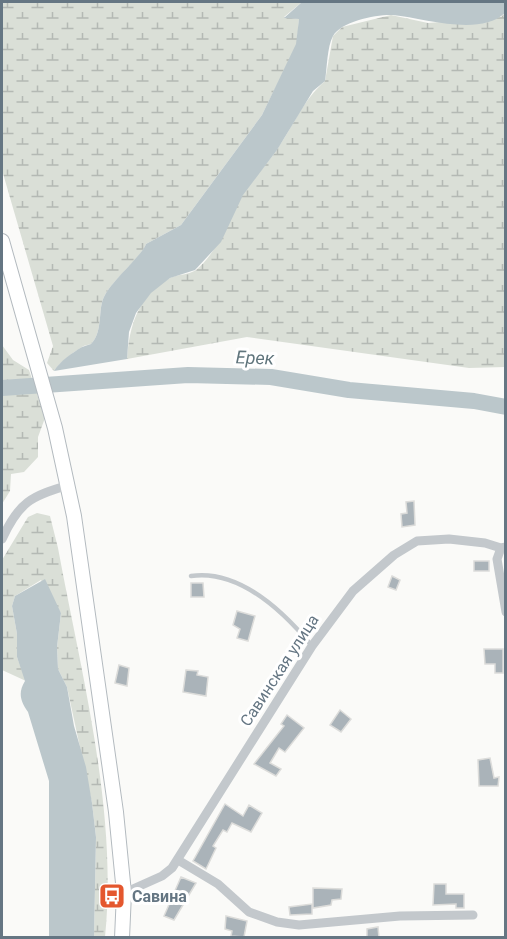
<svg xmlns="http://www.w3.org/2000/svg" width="507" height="939" font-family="Roboto,sans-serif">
<defs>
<pattern id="wetland-marsh" width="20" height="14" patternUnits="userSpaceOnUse" patternTransform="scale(1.5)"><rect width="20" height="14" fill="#dadfd7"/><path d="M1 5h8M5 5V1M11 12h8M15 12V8" fill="none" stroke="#b4b9b4"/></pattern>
</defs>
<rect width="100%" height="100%" fill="#fafaf8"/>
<path fill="url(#wetland-marsh)" d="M2,2H302L284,17L299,19L297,44L262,115L181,225L146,244C143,255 113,280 105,295C97,308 104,331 91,344C90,344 83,346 82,347C72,353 60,362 54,371L47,363L53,346L2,170Z
M505,13V367L469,368L247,337L127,359C129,327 138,295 170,278C178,274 189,275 196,270C217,253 230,219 242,196C252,179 267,165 278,148C293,126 304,99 325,81L333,36L342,27L391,15L428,23L501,17Z
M2,345L13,360L29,370L45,418L38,437V457L24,472L11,474L10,491L2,504Z
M37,513L50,516L58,548C81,673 118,811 105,937H94L96,837L92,803L67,687L58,669L57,647L61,613L41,580L15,596L12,606L17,634V657L26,681L2,670V560L28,517Z"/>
<path fill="#bbc7cb" d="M302,2H505V13C479,37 424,18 393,15C378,14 341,21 333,36C327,47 327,68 325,81L313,91L277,150L243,195L221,242L195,270L170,278L151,293L136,313L129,332L127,359L54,371C60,361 72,353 82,347C83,347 90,344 91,344C104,331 97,308 105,295C113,280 143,254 146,244L181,225L262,115L296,44L299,19L284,18Z
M45,579L61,613L57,647L58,669L67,687L74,726L86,767L92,803L96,837L94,937H49V781L28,712C20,701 18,692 25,681L17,657V634L12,606L15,596Z"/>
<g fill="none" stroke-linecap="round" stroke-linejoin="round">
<path stroke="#bbc7cb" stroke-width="16" d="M2,388L188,375L271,377L349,390L474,401L506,407"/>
</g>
<path fill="#aab3b9" stroke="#dcdcda" stroke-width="1.5" d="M414,501L415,525L402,527L401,514L407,513L406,502Z
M474,561H489V571H474Z
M392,576L400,580L396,590L388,587Z
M191,583H203L204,597H191Z
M237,611L255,616L248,641L237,638L240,629L233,625Z
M484,649H503V673H495V664H485Z
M119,665L129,668L127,686L115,683Z
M186,670L198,671L197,675L208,677L206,696L183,692Z
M340,710L351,719L341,732L330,725Z
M287,715L304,728L285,752L279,748L270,763L281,769L276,776L254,764L284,726L281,724Z
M490,758L494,778L499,777L498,786H479L478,760Z
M225,804L243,816L249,805L262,813L251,832L232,823L227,832L223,830L213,846L216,848L206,869L193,861Z
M181,877L196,883L174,920L164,916Z
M434,884H446V894H464V908H456V904L433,905Z
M313,888L342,889L341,899L332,900L331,905L313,908Z
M312,904V914L290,915L289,907Z
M226,916L247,921L244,937L231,936L232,931L225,929Z
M378,927L379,938H367V929Z"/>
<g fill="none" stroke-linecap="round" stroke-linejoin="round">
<defs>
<path id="secondary" d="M2,241L55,428L74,516L116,812L124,893L122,938"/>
</defs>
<use href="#secondary" stroke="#b3babf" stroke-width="16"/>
<path stroke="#c3c8cc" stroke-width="4.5" d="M191,576C239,569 283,611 312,646"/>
<path stroke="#c3c8cc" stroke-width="9" d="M2,539C19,502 31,496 69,485
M501,548L497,559L506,612
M178,860L218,884L249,912L277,922L299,925L400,916L473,915
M124,893L162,876L172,868L312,646L353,591L394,555L417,541L449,539L485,543L501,548L506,547"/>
<use href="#secondary" stroke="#fff" stroke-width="14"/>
</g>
<defs>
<symbol id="bus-square" viewBox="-11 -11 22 22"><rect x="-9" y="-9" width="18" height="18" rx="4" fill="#e4572e" stroke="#fff"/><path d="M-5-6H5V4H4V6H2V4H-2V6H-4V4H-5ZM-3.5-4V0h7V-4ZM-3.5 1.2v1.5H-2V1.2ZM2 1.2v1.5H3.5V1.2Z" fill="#fff"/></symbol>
</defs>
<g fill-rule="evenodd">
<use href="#bus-square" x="97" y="881" width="30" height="30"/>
</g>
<g text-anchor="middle" stroke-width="6" stroke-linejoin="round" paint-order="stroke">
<g font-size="16" fill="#657683" stroke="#fff">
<text transform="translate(279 670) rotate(-57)" y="6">Савинская улица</text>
</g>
<g font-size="16" font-weight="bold" fill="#657683" stroke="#fff" text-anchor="start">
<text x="132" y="902">Савина</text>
</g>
<g font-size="18" font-style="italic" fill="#60757c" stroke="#fff">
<text transform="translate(255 358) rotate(2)" y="6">Ерек</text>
</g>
</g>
<rect width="507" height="939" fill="none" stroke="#657683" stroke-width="6"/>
</svg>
